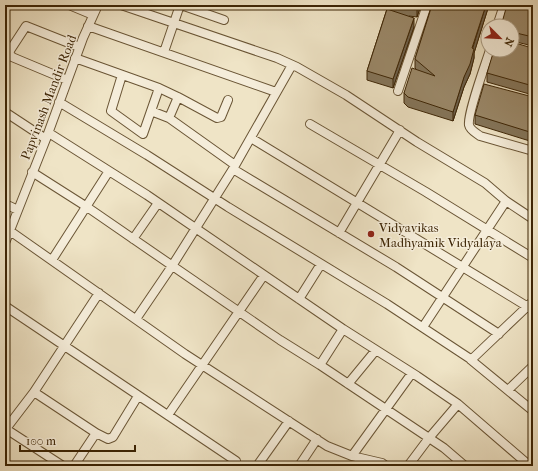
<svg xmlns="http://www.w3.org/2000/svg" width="538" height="471" font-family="'IM FELL French Canon',serif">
<rect width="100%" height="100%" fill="#efe4c6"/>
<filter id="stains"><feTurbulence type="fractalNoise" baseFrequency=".005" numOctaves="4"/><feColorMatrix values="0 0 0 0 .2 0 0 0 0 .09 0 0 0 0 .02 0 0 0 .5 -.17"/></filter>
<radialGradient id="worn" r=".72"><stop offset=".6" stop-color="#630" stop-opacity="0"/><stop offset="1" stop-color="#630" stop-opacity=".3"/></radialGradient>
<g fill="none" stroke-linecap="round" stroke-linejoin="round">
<defs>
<path id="minor" d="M69,5L93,15
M121,5L277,58L297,67L346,95L417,142L485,183L506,201L533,219
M181,5L224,20
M88,26L276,92
M497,26L504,5
M490,50C486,63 467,114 469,125C470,130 476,133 480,136L533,151
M164,52L180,5
M75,58L159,88L143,134L111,111L122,75
M292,65L233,169L396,267L499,334
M67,80L12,57L9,52L26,26L79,47
M159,88L178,97L217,118L221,117L228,100
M398,91L427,5
M59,102L147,155L228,207L387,304L472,360
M151,111L169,118L178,97
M5,112L46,139
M169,118L235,165
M310,124L426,192L533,258
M49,133L147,195L343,329L417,376L458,404L530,466
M251,138L533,310
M32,172L87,207L280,340L320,365L444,448L465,466
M5,204L18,210
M10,231L185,354L327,446L352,456L382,463L386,466
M339,233L400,130
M133,239L158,203
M5,243L46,139L83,38L98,5
M52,260L109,171
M299,299L321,264
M533,301L471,360L533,411
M5,306L236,461
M136,319L172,266L233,169
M423,327L506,201
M320,365L343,329
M348,384L376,350
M508,390L533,366
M34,392L99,293
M168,415L264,275
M6,429L63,466
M5,430L34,392L96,433L74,466
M96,433L108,439L113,437L138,396
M352,456L412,373
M257,466L289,421
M299,466L317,439
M408,466L429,438L458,404"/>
</defs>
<use href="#minor" stroke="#6a5535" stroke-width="10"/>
<use href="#minor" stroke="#f5edda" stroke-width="8"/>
</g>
<path fill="#84755a" stroke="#3d2505" d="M387,5H421L417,17L409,16L414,27L393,88L367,80V71L387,9Z
M432,5H489L474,53V58L470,74L464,87L453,121L408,107L404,103V93L417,70L415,68V59Z
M533,5V46L512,41V26Z
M532,48H533V95L487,82V73Z
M532,97H533V142L475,124V115Z"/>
<path fill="#6c5f4a" stroke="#3d2505" d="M418,5H421L417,17V7Z
M486,5H489L474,53V58L470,74L464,87L453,121V112Z
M414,18V27L393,88V79Z"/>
<path fill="#9a8869" stroke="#3d2505" d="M389,5H418L417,7L388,6Z
M432,5H486L472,48L474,49L470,64L464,77L453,112L408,97L404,93L412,68L435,76L415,59Z
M507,5H533V37L512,32V26H501Z
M387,9L414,18L393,79L367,71Z
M512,42L532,48H533V86L487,73L494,50H512Z
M484,84L533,97V133L475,115Z"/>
<circle fill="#8f2418" stroke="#f5edda" stroke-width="1.5" cx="371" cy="234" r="4"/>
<g text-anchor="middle" stroke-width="3" stroke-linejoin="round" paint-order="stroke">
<g font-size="13" fill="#3d2505" stroke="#f5edda">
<text transform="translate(48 97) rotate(-69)" y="5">Papvinash Mandir Road</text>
</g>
<g font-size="13" fill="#3d2505" stroke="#f5edda" text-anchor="start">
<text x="379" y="232">Vidyavikas<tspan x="379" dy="15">Madhyamik Vidyalaya</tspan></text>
</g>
</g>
<rect width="538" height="471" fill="none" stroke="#efe4c6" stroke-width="20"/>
<rect x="6" y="6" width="526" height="459" fill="none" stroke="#3d2505" stroke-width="2"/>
<rect x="10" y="10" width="518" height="451" fill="none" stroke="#3d2505"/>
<g transform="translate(500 38) rotate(114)"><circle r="19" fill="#f5edda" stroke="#ab9d85"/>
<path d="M0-3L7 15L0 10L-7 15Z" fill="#8f2418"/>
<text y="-6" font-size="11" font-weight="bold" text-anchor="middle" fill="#3d2505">N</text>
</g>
<path d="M20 445v6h115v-6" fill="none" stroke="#3d2505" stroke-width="2"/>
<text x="26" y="445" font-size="12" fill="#3d2505" stroke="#f5edda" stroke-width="3" paint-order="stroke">100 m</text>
<rect width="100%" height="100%" filter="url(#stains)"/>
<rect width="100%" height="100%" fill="url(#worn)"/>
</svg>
